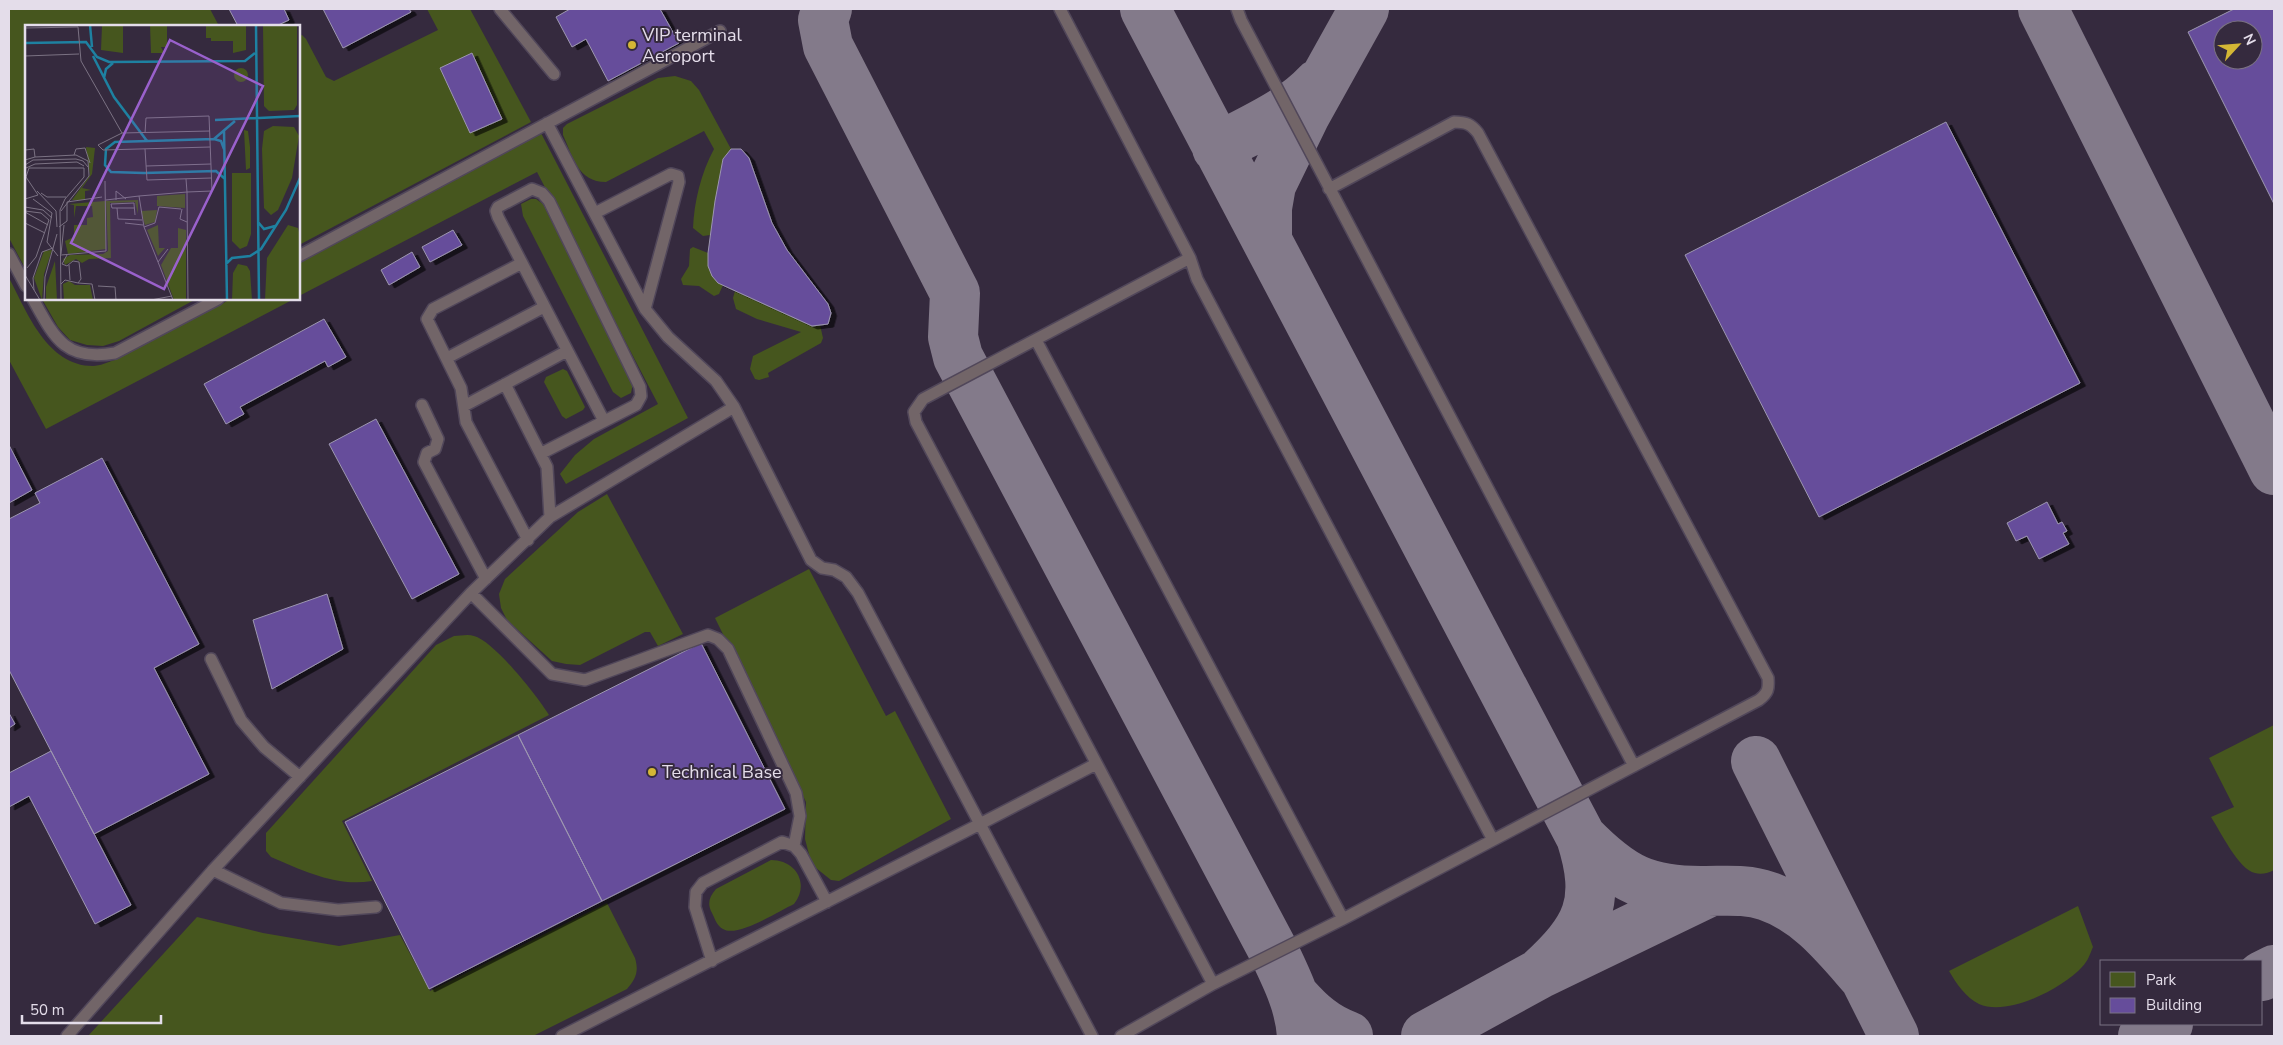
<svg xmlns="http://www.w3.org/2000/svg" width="2283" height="1045" font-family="'Nunito Sans',sans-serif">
<defs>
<filter id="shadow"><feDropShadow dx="5.5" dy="3" stdDeviation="0" flood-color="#0009"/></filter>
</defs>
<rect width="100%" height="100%" fill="#352a3e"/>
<path fill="#46561e" d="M9,9H210L219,26H26V270L9,238Z
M427,9H470L531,122L299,245V36L302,35L306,39L326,77L334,81L438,30Z
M675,76L691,81L699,90L731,149L723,159L710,235L703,236L693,228C694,202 701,173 714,149L704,131L606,182C578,182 573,157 563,135V128L567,124L658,78Z
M541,133L688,418L566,484L560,474L575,455L594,439L658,404L537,172L299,296V263Z
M531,199H536L543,204L633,383L631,393L621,398L613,392L523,216L521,204Z
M693,247L708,253V266L723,285L719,294L714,296L699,286L683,285L681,279L689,266L690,249Z
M9,278C27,312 47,366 93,366C100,366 108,362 115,360L231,299H294L46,429L9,360Z
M735,291L812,326L820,325L823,338L821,343L768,373L769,377L759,380L755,379L750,369L753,356L801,332L757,319L736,309L733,298Z
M42,299H196L119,341L103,346L87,345L70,340L58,327Z
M563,369L567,371L585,407L583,410L566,419L562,416L544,382L546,377Z
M607,494L683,634L658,646L650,632H645L580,665L566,664L552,661L507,620L501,608L499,594L505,579L578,512Z
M809,569L886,716L895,711L951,819L839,881L831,880L816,868L810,858L805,839L806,802L715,618Z
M454,636C460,636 468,634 474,636C494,641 538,697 549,715L342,821L372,881C336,887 304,871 271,857L266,851V833L436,645Z
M2274,725V870C2269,873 2261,875 2255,873C2239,870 2220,831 2211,817L2234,807L2209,758Z
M771,860C796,860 810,884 794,904C779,911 737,938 723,929C717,926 715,919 712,913C707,904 709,897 716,889Z
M607,903L635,958C639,971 636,979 627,989L533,1036H88L197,917L263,933L339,946L400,935L430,991Z
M2078,906L2093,947C2090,954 2088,961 2082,967C2063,988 2008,1017 1979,1004C1966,998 1956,983 1949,971Z"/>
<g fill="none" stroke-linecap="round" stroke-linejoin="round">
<path stroke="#837a8a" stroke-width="50" d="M827,9L823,20L828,46L955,293L953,337L958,357L1275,954C1288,981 1300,1006 1302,1036
M1145,9L1581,837C1602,903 1588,929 1539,974
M2043,9L2274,470
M1217,148C1252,129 1291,113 1318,84
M1267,240V208L1271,185L1305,115L1364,9
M1756,761L1894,1036
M1581,837C1622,879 1647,892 1706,891C1727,891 1747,889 1767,896C1808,910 1835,944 1863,976
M2262,976L2274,970
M1294,996C1310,1014 1325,1028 1348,1036
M1426,1036L1539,974L1711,891
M2143,1036L2168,1024"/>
</g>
<path fill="#664d9b" stroke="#9d97b0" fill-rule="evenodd" filter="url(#shadow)" d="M229,9H284L289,20L276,26H238Z
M323,9H409L411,12L343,48Z
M570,9H660L679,43L608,81L586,39L572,47L556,17Z
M2234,9H2274V204L2188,32ZM2223,30H2253V60H2223Z
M472,53L502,119L470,133L440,68Z
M1946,122L2080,383L1819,517L1685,255Z
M731,149H741L749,158L772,223L787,250L828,304L831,313L828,324L812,326L718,283L712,276L708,266V253L715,201L723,159Z
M453,230L462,245L430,262L422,247Z
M412,252L420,267L389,285L381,270Z
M324,319L346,357L328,367L325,361L240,407L244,414L226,424L204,384Z
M376,419L459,574L412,599L329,444Z
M9,445L32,490L9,503Z
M102,458L199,644L154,668L209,774L94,834L9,670V519L40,503L35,493Z
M2047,502L2058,524L2062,522L2067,531L2063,533L2069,544L2039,559L2027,536L2016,541L2007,523Z
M327,594L343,649L272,689L253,620Z
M701,643L785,809L602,901L518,735Z
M9,713L15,724L9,728Z
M518,735L602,901L429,989L345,822Z
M51,751L131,905L95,924L29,796L9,807V773Z"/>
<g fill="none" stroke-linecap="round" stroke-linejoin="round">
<defs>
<path id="lane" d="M500,9L554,74
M1060,9L1190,258L1197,279L1493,840
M1237,9L1241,20L1634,766
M547,123L645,309L668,337L716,381L734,407
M595,213L671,174L678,176L679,182L645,309
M9,254L26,286
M299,256L720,31
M1190,258L923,399L914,412L916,422L1213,984
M522,263L433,309L427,319L461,388L466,422L528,540
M33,299C54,337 65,362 115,353L218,299
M1036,340L1343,919
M447,358L544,307
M505,384L547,467L550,517
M422,405L438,439L435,449L427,453L424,462L486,579
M464,406L567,351
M542,453L636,405L641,396L640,387L549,201L542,193L532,189L498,207L496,211L498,217L604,421
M211,659L241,720L264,747L300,777
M376,907L338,910L281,903L213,870L471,593
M712,961L695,907L696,892L703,883L782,842L794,846L801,854L827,902
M67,1036L213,870
M562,1036L980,824L858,593L846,577L834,570L822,568L811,560L734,407L550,517L471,593L552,674L585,680L708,635L718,639L728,649L796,793L800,816L794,846
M1092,1036L980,824L1096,764
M1121,1036L1213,984L1343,919L1759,700C1768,693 1769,689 1768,678L1478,133C1471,124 1466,122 1454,122L1329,189"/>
</defs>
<use href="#lane" stroke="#51475a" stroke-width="14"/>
<use href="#lane" stroke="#726568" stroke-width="11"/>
</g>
<g fill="#d4b635" stroke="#352a3e" stroke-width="2">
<circle cx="632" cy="45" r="5"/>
<circle cx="652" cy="772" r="5"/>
</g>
<g text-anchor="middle" stroke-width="4" stroke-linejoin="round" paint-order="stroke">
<g font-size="18" fill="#e4ddea" stroke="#352a3e" text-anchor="start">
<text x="642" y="41">VIP terminal<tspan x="642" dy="21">Aeroport</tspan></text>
<text x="662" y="778">Technical Base</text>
</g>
</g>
<g transform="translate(25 25)">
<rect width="275" height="275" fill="#352a3e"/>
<path d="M98,0V28L76,25L77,1ZM125,0H142V22H136L139,28H126ZM181,0H221V25L208,28V16H186V13H181ZM238,0H272V80L269,85L244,86L239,81ZM209 50a7 7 0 1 1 14 0a7 7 0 1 1-14 0ZM248,101L269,102L274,111L267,153L253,185L246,190L239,183L237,124L239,106ZM219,105L223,106L225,122V143L221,145ZM61,122L70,123L67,149L57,163L66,165L60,166V175H47L65,150ZM207,148H226V209L222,221L215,224L207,216ZM160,169V183L132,181V171ZM113,175V189L110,177L85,178L86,233L64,234L57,238L51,234L40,240L38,234L45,230L78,229L83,226L81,176ZM80,176L81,224L43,229L40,216L49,212V200H62V193L68,192L67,181H51L49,193V180L44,179ZM132,185L130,197L120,200L116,186ZM133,200L134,223H140L133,231L122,205ZM263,200L273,203L275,211V275H240L242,233ZM153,203L161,205V275H149L136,240L146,223H153ZM27,225L19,249L17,275L9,253L19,226ZM30,236L32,275H21V262ZM213,239L222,241L225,246L227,275H207L208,248ZM44,256L50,260H65L68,275H39L38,259Z" fill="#46561e"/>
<path fill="none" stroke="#1e81a1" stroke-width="2.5" d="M65,0L67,22M231,0L234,275M0,18L61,17L72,32L84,37L220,36L230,28M68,31L89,72L122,116M79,53L81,44L88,38M190,95L275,91M199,105L202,275M189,114L210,96M199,124L196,116L189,114L90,117L81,124L80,140L86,147L119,148L191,146L200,154M233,197L239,204L250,201M201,239L207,233L225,231L236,224L261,185L275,153"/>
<path fill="none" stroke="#7b7283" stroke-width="1" d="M0,3L53,2L56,36L97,108M0,31L54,29M185,106L97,108L73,120L78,125L185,122M120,108L121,93L184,91L187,166L162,167L161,154M120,124L122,155L186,153M0,125L9,124L10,132M49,130L51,124L60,123L65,138M0,135L10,132L51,130L63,136L64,151L36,186M0,140L8,135L51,134L58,136L63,142M121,141L186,139M1,143L10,139L52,137L59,141M12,166L31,186L32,202M16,168L22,172H41M0,174L13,170L1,152L4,143H59V152L40,174L35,185L36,275M8,174L27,188L22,217L33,231M81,175L114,171M91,175V166L101,174M0,182L18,185L27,193M92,183L93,194L117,195M110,183H87L86,179L109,178V179L110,190M156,184L134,182L130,198L119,202L114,171L162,167L163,275M157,184L155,194L162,197M0,186L16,188L24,195L11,232L2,243M0,187L23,200M0,198L20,208M100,198L118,200M34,202L42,196V177L77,172M119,202L133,237L143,224M36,229L39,200M36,230L81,226L80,156M133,237L148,275M44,240L45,255M0,250L15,275M53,258L67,259L70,275M36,259L40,255L53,258L56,254L54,237L48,236L42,241L37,239L42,230M73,261L90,262L91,275M9,265L8,253L17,227L28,223M19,275L20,252L32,209M126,275L147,271"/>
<path fill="#9a61cc" fill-opacity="0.15" stroke="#9a61cc" stroke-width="2.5" d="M145,15L238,61L139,264L46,218Z"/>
<rect width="275" height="275" fill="none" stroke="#e4ddea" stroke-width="2.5"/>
</g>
<rect width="2283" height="1045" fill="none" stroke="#e4ddea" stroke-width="20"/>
<rect x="2100" y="960" width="162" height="65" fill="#352a3e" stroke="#7b7283"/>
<rect x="2110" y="972" width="25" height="15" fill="#46561e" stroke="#7b7283"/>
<text x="2146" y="985" font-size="15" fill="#e4ddea">Park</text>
<rect x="2110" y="998" width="25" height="15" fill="#664d9b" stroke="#7b7283"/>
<text x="2146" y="1010" font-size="15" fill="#e4ddea">Building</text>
<g transform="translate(2238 45) rotate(64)"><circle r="24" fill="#352a3e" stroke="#7b7283"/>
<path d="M0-4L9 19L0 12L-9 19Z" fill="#d4b635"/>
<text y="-8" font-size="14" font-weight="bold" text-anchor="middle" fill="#e4ddea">N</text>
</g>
<path d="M22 1015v8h139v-8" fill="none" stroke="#e4ddea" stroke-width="2.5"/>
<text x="30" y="1015" font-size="15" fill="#e4ddea" stroke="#352a3e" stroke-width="4" paint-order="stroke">50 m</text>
</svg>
